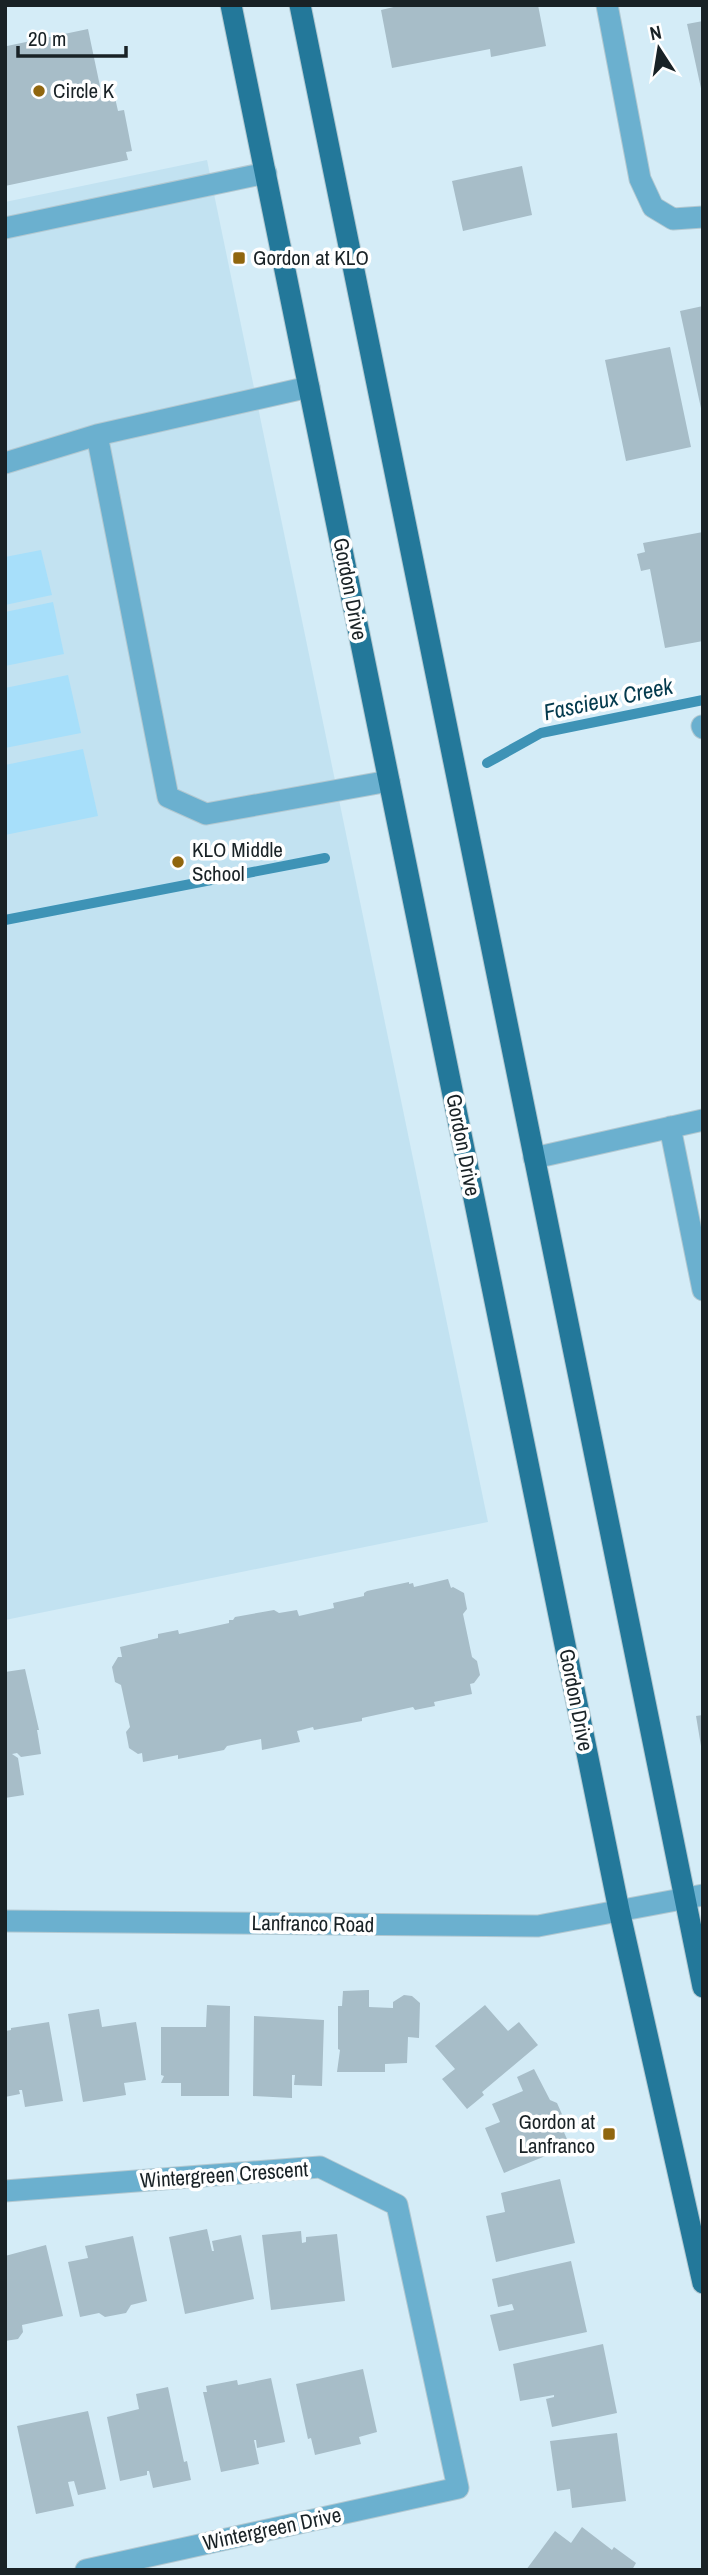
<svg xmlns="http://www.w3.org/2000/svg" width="708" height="2575" font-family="'Archivo Narrow',sans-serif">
<rect width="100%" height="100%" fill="#d4ecf7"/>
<path fill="#c2e2f1" d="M207,160L488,1522L5,1620V202Z"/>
<path fill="#a7dffa" d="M41,550L52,595L5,605V557Z
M53,602L64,654L5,666V612Z
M68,675L81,733L5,748V688Z
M83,749L98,816L5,835V765Z"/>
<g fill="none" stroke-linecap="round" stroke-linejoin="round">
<path stroke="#3e93b6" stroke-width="10" d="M487,763L541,733L703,700
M5,920L325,858"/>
</g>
<path fill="#a7bdc8" d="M402,5H538L546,46L491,57L490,49L392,68L381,10Z
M703,21V93H702L687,24Z
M88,29L101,91L113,89L118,111L124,110L132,151L126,152L128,160L5,186L7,46Z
M522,166L532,215L463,231L452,181Z
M703,306V413H702L680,311Z
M670,347L691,447L626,461L605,360Z
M703,532V641L665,648L650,569L641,571L637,554L645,552L643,543Z
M448,1579L451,1588L453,1587L464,1593L467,1609L463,1614L472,1657L477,1661L480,1675L474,1683L470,1684L472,1694L434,1702L435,1706L415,1710L413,1707L362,1718V1721L314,1730L313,1727L297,1731L300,1742L262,1750L261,1739L227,1746L224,1750L178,1759V1755L143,1762L142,1753L138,1754L129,1748L126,1732L130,1727L121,1685L115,1682L112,1667L118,1657H122L120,1647L158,1638V1634L178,1630L179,1634L229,1623V1620H233L235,1617L274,1610L279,1613L297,1610L299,1616L334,1608L333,1603L364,1596V1593L367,1591L409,1582V1584L413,1583L414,1587Z
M25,1669L39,1730H37L41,1754L21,1757L17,1753L12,1754L18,1758L24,1795L5,1798V1672Z
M703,1715V1746H701L696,1716Z
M369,1990V2007L393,2008V2002L404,1995L412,1996L420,2003L419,2038L408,2037L407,2063L385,2064V2072H337L340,2050L338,2049V2006H342L343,1991Z
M207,2005L230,2006L229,2096H181V2083H161L164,2076L161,2075V2027H206Z
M485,2005L508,2031L519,2022L538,2045L482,2092L484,2095L467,2109L442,2079L455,2069L435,2046Z
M99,2009L102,2027L136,2022L146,2080L124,2083L126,2095L83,2102L68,2014Z
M254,2016L324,2020L322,2086L294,2085L295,2075H292V2098L253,2096Z
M49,2022L63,2101L25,2107L22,2090H19L20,2094L5,2097V2031L11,2030V2028Z
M534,2069L550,2100L557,2103L565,2121L563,2130L570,2146L504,2173L485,2128L500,2122L492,2104L523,2091L517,2077Z
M560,2179L575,2243L496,2262L486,2216L505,2212L501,2193Z
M207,2229L212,2251H214L212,2241L241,2235L254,2299L185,2314L169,2237Z
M301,2231L302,2243L306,2242V2237L337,2234L345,2301L271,2310L262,2235Z
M133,2236L147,2301L131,2305L126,2313L105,2317L99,2313L80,2317L68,2262L88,2258L85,2246Z
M46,2245L63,2316L22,2325L23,2332L18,2339L5,2341V2256Z
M571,2261L587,2332L499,2351L490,2315L514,2310L512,2304L498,2307L492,2279Z
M603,2344L617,2413L552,2427L546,2399L554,2397V2395L520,2401L513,2364Z
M363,2369L377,2432L359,2437L361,2444L315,2455L311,2438L308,2439L296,2384Z
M271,2378L285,2442L257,2448L256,2440H254L259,2464L221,2472L203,2392H207L206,2386L237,2380L238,2385Z
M168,2387L184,2462L187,2461L191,2480L153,2488L149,2471H147V2475L120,2481L107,2417L139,2409L136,2394Z
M88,2411L106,2489L78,2495L74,2481L68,2482L74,2506L36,2514L17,2426Z
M617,2433L626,2501L572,2508L570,2489L557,2491L550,2441Z
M582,2527L612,2550L614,2547L636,2563L632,2570H526L555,2531L571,2543Z"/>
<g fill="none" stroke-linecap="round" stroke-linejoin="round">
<defs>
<path id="minor" d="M607,5L640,179L653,207L673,219L703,217
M5,228L266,173
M97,435L168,797L206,814L389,781
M5,463L97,435L309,387
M702,726L703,728
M670,1127L703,1290
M534,1158L703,1120
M5,1921L538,1926L703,1895
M5,2191L320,2167L397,2205L458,2488L86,2570"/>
<path id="major" d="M231,5L619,1910L703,2283
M300,5L703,1987"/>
</defs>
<use href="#minor" stroke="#b2c8d1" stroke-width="23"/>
<use href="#major" stroke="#b2c8d1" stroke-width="23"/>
<use href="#minor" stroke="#6bb0cf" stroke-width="21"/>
<use href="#major" stroke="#23789a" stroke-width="21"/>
</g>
<g fill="#90660e" stroke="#fff" stroke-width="2.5">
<circle cx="39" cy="91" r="7"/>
<rect x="232" y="251" width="14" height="14" rx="3.5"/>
<circle cx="178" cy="862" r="7"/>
<rect x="602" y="2127" width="14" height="14" rx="3.5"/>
</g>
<g text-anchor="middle" stroke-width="7" stroke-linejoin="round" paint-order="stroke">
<g font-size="21" fill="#192226" stroke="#fff" text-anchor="start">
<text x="53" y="98">Circle K</text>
<text x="253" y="265">Gordon at KLO</text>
<text x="192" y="857">KLO Middle<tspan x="192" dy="24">School</tspan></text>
<text x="595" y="2129" text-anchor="end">Gordon at<tspan x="595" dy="24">Lanfranco</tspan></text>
</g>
<g font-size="21" fill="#192226" stroke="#fff">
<text transform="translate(350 589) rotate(79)" y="7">Gordon Drive</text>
<text transform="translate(463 1145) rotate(79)" y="7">Gordon Drive</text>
<text transform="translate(576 1700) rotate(79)" y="7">Gordon Drive</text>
<text transform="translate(313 1924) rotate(1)" y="7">Lanfranco Road</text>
<text transform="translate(224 2175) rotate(-4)" y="7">Wintergreen Crescent</text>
<text transform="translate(272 2529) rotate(-12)" y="7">Wintergreen Drive</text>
</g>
<g font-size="23" font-style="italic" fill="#043a4d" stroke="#fff">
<text transform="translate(608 699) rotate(-12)" y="8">Fascieux Creek</text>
</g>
</g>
<rect width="708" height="2575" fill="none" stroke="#192226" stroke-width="14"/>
<g transform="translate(659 49) rotate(348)" stroke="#ffffff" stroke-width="5" paint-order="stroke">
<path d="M0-5L12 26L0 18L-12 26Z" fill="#192226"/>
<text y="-10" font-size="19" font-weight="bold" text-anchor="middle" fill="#192226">N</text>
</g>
<path d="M18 46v10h108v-10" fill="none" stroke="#192226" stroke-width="3.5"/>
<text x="28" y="46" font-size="21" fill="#192226" stroke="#ffffff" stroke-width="5" paint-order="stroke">20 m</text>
</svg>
